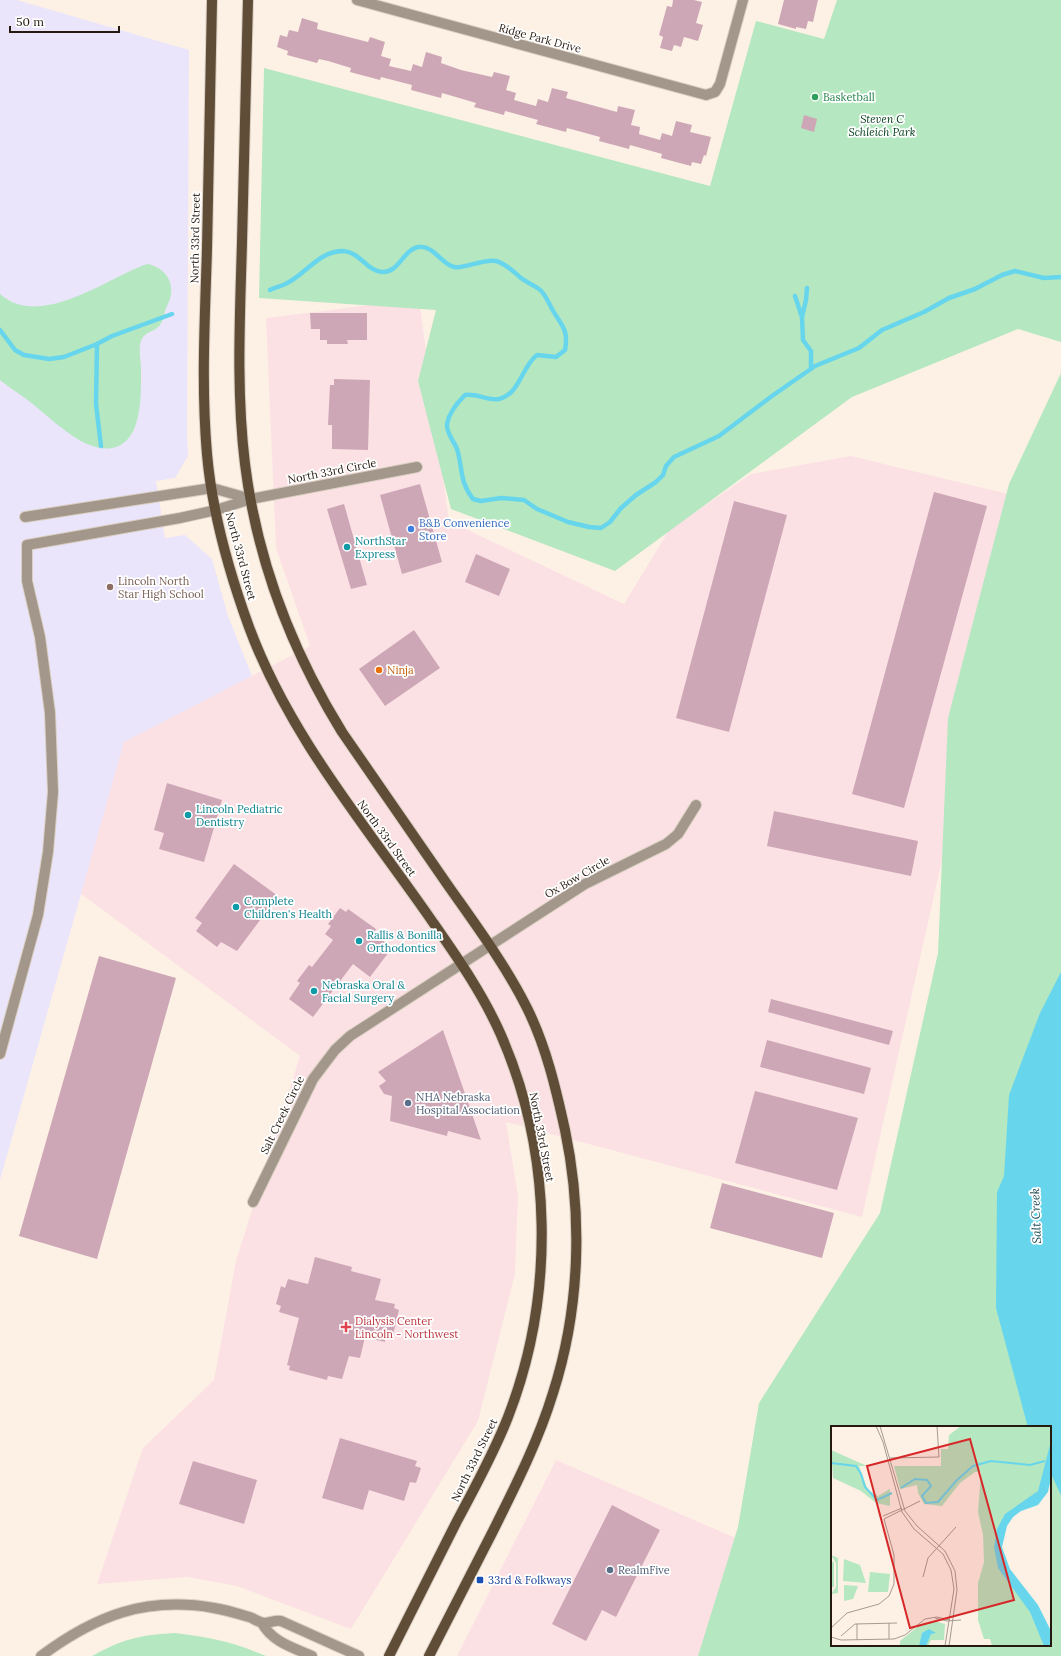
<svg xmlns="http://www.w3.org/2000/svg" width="1061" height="1656" font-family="Lora,serif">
<rect width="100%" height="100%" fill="#fdf1e5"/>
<path fill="#fce1e4" d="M419,299L449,521L624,604L669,530L751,474L851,456L1012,495L942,860L862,1217L506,1122L518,1196L515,1274L478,1421L351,1629L237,1586L187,1577L97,1584L143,1448L214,1380L236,1261L300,1056L80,893L124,742L310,646L276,548L266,318Z
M556,1460L770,1553L745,1656H457Z"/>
<path fill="#ebe5fb" d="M0,0H17L189,50L187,434L188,456L175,478L156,481L165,538L185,535L212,559L228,616L252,676L124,742L0,1180Z"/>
<path fill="#b5e7c0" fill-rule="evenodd" d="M837,0H1061V342L1018,329L852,397L615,571L451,509L418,381L436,310L259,298L264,68L710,186L756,21L824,39Z
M147,264C161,266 173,278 171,293C171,299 167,305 165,311C164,315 163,321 160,325C153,334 143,330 140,345C139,353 141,362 141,370C141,394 143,443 112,448C85,453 54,421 34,405C23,396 11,389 0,380V294C40,330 107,278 147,264Z
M1061,373V1656H698L738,1527L759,1403L880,1213L938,953L948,718L1009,484ZM832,1427H1050V1645H832Z
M175,1633C210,1637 233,1642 266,1656H92C123,1639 139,1635 175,1633Z"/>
<path fill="#67d6ed" d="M1061,972V1495L1050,1472V1427H1028L1027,1424L996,1308L997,1192L1004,1176L1009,1095L1040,1013Z"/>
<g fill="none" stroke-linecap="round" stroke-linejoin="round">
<path stroke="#67d6ed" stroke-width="4.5" d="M270,290C276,287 283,286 289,282C307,272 320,251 343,251C360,252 367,271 382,272C399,273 403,250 418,247C434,245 441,264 454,267C463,269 483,259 496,261C505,263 514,272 521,278C526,282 533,285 539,289C545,293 548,302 552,309C561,325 569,329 565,350L556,357L537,355C522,366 520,394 499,399C488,401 477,393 465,395C457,403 449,412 447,424C446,433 454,441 457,449C463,468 459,481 473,499L481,501L501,498L524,500L537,509L568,522L589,527L601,528L610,522L621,508L636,495L656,482L663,475L666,466L674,457L719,436L772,396L815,366L859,348L882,330L924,312L949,298L975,289L1002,275L1015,271L1044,278L1061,277
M795,296L802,317L803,340L811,351V369
M802,317L806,300L807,288
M0,330L15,350L24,355L49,359L64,357L97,344L112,336L172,314
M97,344L96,404L101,446"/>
</g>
<path fill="#cea7b7" d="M673,0H694L702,2L696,23L703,25L698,41L684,37L681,47L674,45L672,51L660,48L663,37L659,35L667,6L672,7Z
M784,0H818L813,22L808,21L806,29L796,27V29L778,24Z
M302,18L318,23L317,29L368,42L370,37L385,42L381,56L391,59L389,66L411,71L413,64L422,67L426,52L442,57L441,63L461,70L492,77L494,72L510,76L506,90L516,93L514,100L536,106L538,99L548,102L552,88L568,92L566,98L617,112L618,106L635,110L631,125L640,127L639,134L660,140L662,133L672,136L676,121L692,125L690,132L711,137L706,156L704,155L701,164L692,162L691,166L661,158L662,154L630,145L629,149L599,141L600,137L567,128L566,132L536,124L538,120L505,111L504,115L474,107L476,103L466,100L442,93L441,98L411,90L412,85L381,77L380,80L350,72L351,68L328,61L319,59L317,63L287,55L288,51L277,47L280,35L287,37L289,30L298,32Z
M804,115L817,119L814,132L801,128Z
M310,313H367V340H347L348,344H327V340H320V329H311Z
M334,379L370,380L368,450L332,449V425H328L330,385H334Z
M420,484L442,562L402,574L380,495Z
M934,492L987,506L904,808L852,794Z
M734,501L787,515L729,732L676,718Z
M344,504L367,585L351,589L327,509Z
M476,554L510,569L499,596L465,582Z
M414,630L440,668L385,706L359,669Z
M167,783L222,800L204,862L159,849L164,833L154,830Z
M774,811L918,841L911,876L767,846Z
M234,864L278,896L237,951L221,942L217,947L196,931L202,923L195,918Z
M340,908L346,912L348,909L376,929L374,933L392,948L370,977L353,964L313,1017L289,999L300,983L297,981L309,965L312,967L333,940L325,934L331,926L328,924Z
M99,956L176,978L97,1259L19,1236Z
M771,999L893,1031L889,1045L768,1012Z
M443,1030L481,1140L448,1131L447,1136L390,1121L392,1096L384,1094L379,1086L386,1081L378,1072Z
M767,1040L871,1068L864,1094L760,1067Z
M755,1091L858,1118L837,1190L735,1163Z
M722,1183L834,1213L822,1258L710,1228Z
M315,1257L352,1267L351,1271L381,1279L375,1300L395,1304L394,1308L399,1310L392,1339L385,1337V1342L365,1337L360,1358L349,1356L342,1379L328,1376L327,1380L289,1370L290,1366L287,1365L299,1318L279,1312L281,1306L276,1304L281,1286L285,1288L288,1279L308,1284Z
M340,1438L417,1461L415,1466L421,1468L416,1483L410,1482L404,1501L369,1490L363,1510L322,1498Z
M193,1461L257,1480L244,1524L179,1504Z
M612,1505L660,1530L616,1617L602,1610L586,1641L552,1624Z"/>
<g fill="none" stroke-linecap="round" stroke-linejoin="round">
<defs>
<path id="minor" d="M357,0L706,95L715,92L720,84L743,0
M25,517L212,488L251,499
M0,1054L38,915L48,852L53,792L50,713L40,637L27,581V545L180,518L216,510L251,499L417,467
M253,1202L313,1079L335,1050L350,1036L585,884L666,844L678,834L696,805
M262,1623C272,1642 294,1648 312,1656
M41,1656C95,1616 145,1596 214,1608C227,1610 239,1614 252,1618C255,1620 260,1622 263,1623C270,1623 274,1620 281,1621L359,1656"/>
<path id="major" d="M212,0C210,83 209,166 207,249C205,317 201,386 207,454C212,512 229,572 249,627C289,736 367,827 432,921C457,957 483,994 501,1035C553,1154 555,1296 508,1417C494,1453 475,1487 457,1521C434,1566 412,1611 389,1656
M248,0C246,81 244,161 242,242C240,316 236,391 245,464C257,560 292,651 342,732C377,783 412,833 447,884C475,924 505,964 527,1008C546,1046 556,1089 565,1130C583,1216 580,1309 553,1393C538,1442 515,1487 492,1533C471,1574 450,1615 429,1656"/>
</defs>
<use href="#minor" stroke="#dacfc3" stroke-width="12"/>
<use href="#major" stroke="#dacfc3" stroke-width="12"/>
<use href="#minor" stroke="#a3978b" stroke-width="10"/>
<use href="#major" stroke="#604d37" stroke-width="10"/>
</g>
<circle fill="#2e9e5b" stroke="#fff" stroke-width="1.5" cx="815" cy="97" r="4"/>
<circle fill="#3f7fe0" stroke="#fff" stroke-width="1.5" cx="411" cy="529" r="4"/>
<g fill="#0f9aa8" stroke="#fff" stroke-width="1.5">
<circle cx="347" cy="547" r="4"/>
<circle cx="188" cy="815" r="4"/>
<circle cx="236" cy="907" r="4"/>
<circle cx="359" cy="941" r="4"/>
<circle cx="314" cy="991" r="4"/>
</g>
<circle fill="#8d6e63" stroke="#fff" stroke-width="1.5" cx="110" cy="587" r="4"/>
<circle fill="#e8710a" stroke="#fff" stroke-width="1.5" cx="379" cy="670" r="4"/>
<g fill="#5c6f8a" stroke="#fff" stroke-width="1.5">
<circle cx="408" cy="1103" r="4"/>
<circle cx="610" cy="1570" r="4"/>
</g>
<path fill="#e0444e" stroke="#fff" stroke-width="1.5" d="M344 1321h4v4h4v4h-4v4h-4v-4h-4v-4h4z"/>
<rect fill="#1a4fb4" stroke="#fff" stroke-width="1.5" x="476" y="1576" width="8" height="8" rx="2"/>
<g text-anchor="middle" stroke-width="3.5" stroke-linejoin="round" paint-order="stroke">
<g font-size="11" fill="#251a10" stroke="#fff">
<text transform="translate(540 38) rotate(15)" y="4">Ridge Park Drive</text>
<text transform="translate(195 238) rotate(-89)" y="4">North 33rd Street</text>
<text transform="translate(332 471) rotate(-11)" y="4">North 33rd Circle</text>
<text transform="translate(241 556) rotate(75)" y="4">North 33rd Street</text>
<text transform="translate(387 838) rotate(54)" y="4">North 33rd Street</text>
<text transform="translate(577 877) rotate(-30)" y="4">Ox Bow Circle</text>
<text transform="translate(282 1115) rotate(-64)" y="4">Salt Creek Circle</text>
<text transform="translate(542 1137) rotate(79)" y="4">North 33rd Street</text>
<text transform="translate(474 1460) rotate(-64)" y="4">North 33rd Street</text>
</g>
<g font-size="11" fill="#27864d" stroke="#fff" text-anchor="start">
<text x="823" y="101">Basketball</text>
</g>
<g font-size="11" font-style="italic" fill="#003a19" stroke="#fff">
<text x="882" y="123">Steven C<tspan x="882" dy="13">Schleich Park</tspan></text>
</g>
<g font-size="11" fill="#366cbe" stroke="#fff" text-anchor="start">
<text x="419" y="527">B&amp;B Convenience<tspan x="419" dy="13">Store</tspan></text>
</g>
<g font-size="11" fill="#0d838f" stroke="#fff" text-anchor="start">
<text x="355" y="545">NorthStar<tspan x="355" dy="13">Express</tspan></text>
<text x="196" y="813">Lincoln Pediatric<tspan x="196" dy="13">Dentistry</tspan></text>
<text x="244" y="905">Complete<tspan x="244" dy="13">Children's Health</tspan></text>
<text x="367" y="939">Rallis &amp; Bonilla<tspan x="367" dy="13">Orthodontics</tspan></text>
<text x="322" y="989">Nebraska Oral &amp;<tspan x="322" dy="13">Facial Surgery</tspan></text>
</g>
<g font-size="11" fill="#785e54" stroke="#fff" text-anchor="start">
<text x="118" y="585">Lincoln North<tspan x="118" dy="13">Star High School</tspan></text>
</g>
<g font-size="11" fill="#c56008" stroke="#fff" text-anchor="start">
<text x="387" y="674">Ninja</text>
</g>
<g font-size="11" fill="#4e5e75" stroke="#fff" text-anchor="start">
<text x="416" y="1101">NHA Nebraska<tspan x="416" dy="13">Hospital Association</tspan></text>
<text x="618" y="1574">RealmFive</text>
</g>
<g font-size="11" fill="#be3a42" stroke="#fff" text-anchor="start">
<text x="355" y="1325">Dialysis Center<tspan x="355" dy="13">Lincoln - Northwest</tspan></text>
</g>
<g font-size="11" fill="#164399" stroke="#fff" text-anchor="start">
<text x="488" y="1584">33rd &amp; Folkways</text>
</g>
<g font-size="12" font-style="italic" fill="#154751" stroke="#fff">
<text transform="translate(1036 1216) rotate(-92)" y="4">Salt Creek</text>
</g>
</g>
<g transform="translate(831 1426)">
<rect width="220" height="220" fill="#fdf1e5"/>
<path d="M130,0H220V22L214,62L187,84L172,101L170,132L220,220H161L159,213H153L147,194V157L153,136L152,109L147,86L150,46H144L129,57L111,80L93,78L87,67L86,59L69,63L63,40H110V23H117L118,9ZM0,24L36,40H28L37,64L47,70L59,63V80L45,77L30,65L2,52ZM0,129L7,132V167L0,168L5,161V137ZM13,133L29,139L35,157L12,155ZM0,136H3V161H0ZM39,146L59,148L57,166H37ZM13,159L27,160L22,173L13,175ZM103,195L114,198L113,214H100L97,220H69V215L90,198Z" fill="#b5e7c0"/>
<path d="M220,15V52L217,66L207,79L190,85L182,91L176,100L171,121L179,143L207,179L219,203L220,220H213L199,186L167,142L163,121L166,103L174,88L207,65ZM98,203L105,207L100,208L95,220H88L91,207Z" fill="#67d6ed"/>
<path fill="none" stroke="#67d6ed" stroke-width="2" d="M0,37L25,40L30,48L34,61L46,74L61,67M70,62L84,53L96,54L100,60L91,70L95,77L107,76L125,55L142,40L160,35L199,39L214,35"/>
<path fill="none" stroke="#a79b90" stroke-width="1" d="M45,0L52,16L71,86L83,103L112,128L120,144L123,163L114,220M49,0L74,85L86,100L114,125L124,145L126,164L118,220M59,32L108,31L106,0M52,90L71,82M92,151L97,132L125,101M104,192L116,195L130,194M58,197V213M26,198V214M0,202L16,187L48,178L58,170L63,158V129L53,93L89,75M10,210L24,198L66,197M0,211L10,214L63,213L74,209L94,193L106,191L119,194"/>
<path fill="#d62828" fill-opacity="0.15" stroke="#d62828" stroke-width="2" d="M139,13L183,174L79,202L36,40Z"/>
<rect width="220" height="220" fill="none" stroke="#251a10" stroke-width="2"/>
</g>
<path d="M10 26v6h109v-6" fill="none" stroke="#251a10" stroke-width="2"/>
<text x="16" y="26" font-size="12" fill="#251a10" stroke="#ffffff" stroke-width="3" paint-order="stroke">50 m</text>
</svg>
